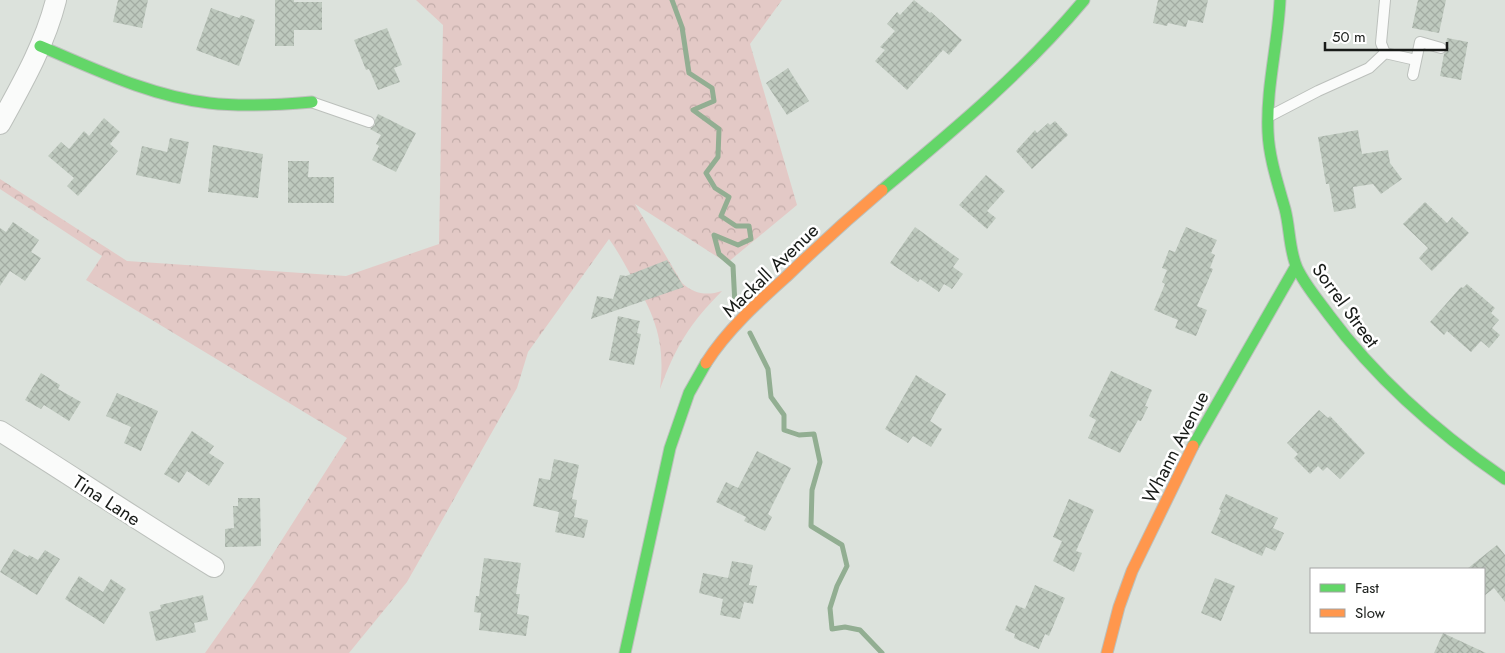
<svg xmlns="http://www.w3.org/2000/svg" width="1505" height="653" font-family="Jost,sans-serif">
<defs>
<pattern id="forest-crowns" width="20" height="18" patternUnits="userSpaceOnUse" patternTransform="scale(1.25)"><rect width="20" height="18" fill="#e3c9c6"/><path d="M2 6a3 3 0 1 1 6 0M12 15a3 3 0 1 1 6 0" fill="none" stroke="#c2aca9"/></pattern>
<pattern id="building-cross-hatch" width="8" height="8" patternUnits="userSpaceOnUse" patternTransform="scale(1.25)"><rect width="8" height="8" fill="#bec9be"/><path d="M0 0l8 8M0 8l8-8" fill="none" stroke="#a3aca3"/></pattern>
</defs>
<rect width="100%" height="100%" fill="#dce2dc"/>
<path fill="url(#forest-crowns)" d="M416,0H782L750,44L797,205L727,263L635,204L682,283C694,294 707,296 722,291C690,323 676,346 660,389C666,340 654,313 629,272C623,261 617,250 609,239L528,352L517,388L407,582L349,653H205L255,582L347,438L86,280L102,256L0,189V179L127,261L346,276L439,244L443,25Z"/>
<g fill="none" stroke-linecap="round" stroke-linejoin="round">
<path stroke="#92ae92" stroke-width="5" d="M672,0L682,27L689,73L712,88L714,101L693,110L719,129L718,157L706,173L715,188L729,197L721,216L736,226H749L751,239L738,245L714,235L719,254L733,266L735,305
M750,333L768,369L771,397L784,415V430L799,435L814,434L820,462L812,490L811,526L842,545L847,566L837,586L830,608L832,629L845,627L860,630L882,653"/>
</g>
<path fill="url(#building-cross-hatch)" d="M118,0H148L142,28L113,22Z
M275,0H294V2H322V30H294V46H275Z
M914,0L930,13L931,12L962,40L949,55L943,50L907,90L875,61L885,50L880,47L895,31L887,24L897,12L900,15Z
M1158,0H1208L1203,23L1188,20L1186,27L1168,23L1167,26L1153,23Z
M1418,0H1446L1439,33L1412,28Z
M211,8L239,18L241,15L255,20L239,66L196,50Z
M387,28L402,65L394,68L400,82L378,90L369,69L366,70L354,40Z
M1447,38L1468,42L1461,80L1440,76L1444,54L1448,49L1446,43Z
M788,68L809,101L787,115L766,83Z
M378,114L416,133L396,172L372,160L379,146L376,144L381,135L370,129L375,125V120Z
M104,118L120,132L110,144L118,151L78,196L67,186L74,178L48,156L61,142L69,149L84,131L89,136Z
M1055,121L1068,135L1032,169L1016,151L1035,130L1037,133L1048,123L1050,125Z
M1358,130L1362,154L1388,150L1390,163L1402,179L1381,194L1373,184L1353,187L1356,208L1334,212L1329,184H1326L1318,137Z
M170,138L189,142L180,184L136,175L142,146L167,152Z
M213,145L263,154L258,198L208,192Z
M288,161H309L308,177H334V203H288Z
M986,175L1005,191L987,211L996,218L987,229L959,205Z
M1425,202L1447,223L1452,217L1469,233L1432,271L1419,258L1428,248L1403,224Z
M13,222L39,240L31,252L41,258L25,281L10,271L0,286V228L6,232Z
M915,227L959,259L953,267L963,274L952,289L944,284L939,292L920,279L918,282L890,263Z
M1186,227L1217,240L1211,253L1215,255L1210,268L1213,269L1197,306L1207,310L1196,336L1175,328L1178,320L1154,310L1165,284L1162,282L1167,270L1162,268L1169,250L1175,252Z
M667,260L684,287L591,319L597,296L613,299L620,275L626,276Z
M1467,284L1495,308L1491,313L1499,320L1492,328L1500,335L1489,348L1481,341L1471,352L1447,331L1444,335L1430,322L1461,287L1463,288Z
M618,316L640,321L637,333L641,334L634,365L609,360Z
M1111,371L1152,390L1145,406L1148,407L1141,421L1138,420L1120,453L1088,438L1096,420L1089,416Z
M41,373L60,385L58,389L81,402L69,421L44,405L41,409L25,400Z
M916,375L946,394L930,421L942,429L931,447L913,436L908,443L885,429Z
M117,393L158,411L141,451L124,443L131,427L106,416Z
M1319,410L1328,418L1330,416L1365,453L1340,479L1327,467L1323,471L1318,466L1310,474L1294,458L1298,454L1287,443Z
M192,431L214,446L209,453L224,463L209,486L187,471L179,483L164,474Z
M757,451L791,468L768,514L772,517L765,531L744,521L746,517L716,502L726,482L738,488Z
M554,459L579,465L572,499L577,500L574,517L588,520L584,538L555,532L559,512L533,506L539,478L550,480Z
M1226,494L1278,518L1273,528L1284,533L1275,551L1266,547L1262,556L1211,533L1221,510L1219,509Z
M238,498H260L261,546L225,547V529L234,528L233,506H238Z
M1069,499L1094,510L1076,551L1082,553L1074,572L1053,561L1062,541L1053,537Z
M1497,545L1505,555V602L1494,588L1484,596V569H1467Z
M14,549L28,557L29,555L38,560L45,550L60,559L37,595L0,572Z
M484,558L521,563L516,594H520L517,614L529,616L526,636L479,630L481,613L474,612L476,596H479Z
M732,561L753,565L749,585L757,586L753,604L744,602L740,619L720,615L723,599L699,593L703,573L728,578Z
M79,576L103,592L111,579L126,589L104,624L65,599Z
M1215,578L1235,586L1221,621L1201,613Z
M1035,585L1065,598L1049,636L1045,634L1039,649L1014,638L1015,634L1005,630L1016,605L1025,609Z
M203,595L208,620L194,623L196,632L156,641L149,612L161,609L160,605Z
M1443,633L1486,653H1434Z"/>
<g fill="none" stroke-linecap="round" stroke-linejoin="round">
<defs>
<path id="lane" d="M1385,53L1381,43L1385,0
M1413,75L1420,42L1441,48
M314,103L369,122
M1270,116L1318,91L1369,68L1385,53L1416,60"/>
<path id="street" d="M0,124C22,84 45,44 56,0
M0,431C72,476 142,523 214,567"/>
<path id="fast" d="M1280,0C1278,44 1266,88 1268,132C1269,158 1278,184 1285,209C1290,228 1289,250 1297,268C1305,285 1318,300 1329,315C1378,381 1438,433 1505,479
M40,46C95,69 150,96 209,103C243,107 278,105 312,102
M882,190C954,130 1024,72 1084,0
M1193,446L1296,266
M625,653L670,448L689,393L706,363"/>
<path id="slow" d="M706,363C727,330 757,303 786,277C817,247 849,218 882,190
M1107,653L1119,607L1132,571L1193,446"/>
</defs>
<use href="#lane" stroke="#bcc0bc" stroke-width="12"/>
<use href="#street" stroke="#bcc0bc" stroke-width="22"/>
<use href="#fast" stroke="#bcc0bc" stroke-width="13"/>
<use href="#slow" stroke="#bcc0bc" stroke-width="13"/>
<use href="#lane" stroke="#fafbfa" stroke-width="10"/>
<use href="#street" stroke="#fafbfa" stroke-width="20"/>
<use href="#fast" stroke="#63d668" stroke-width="11"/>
<use href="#slow" stroke="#ff974d" stroke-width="11"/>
</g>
<g text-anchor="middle" stroke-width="5" stroke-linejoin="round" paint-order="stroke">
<g font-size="19" fill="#181b18" stroke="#fff">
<text transform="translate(770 270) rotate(-44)" y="7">Mackall Avenue</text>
<text transform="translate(1346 305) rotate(54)" y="7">Sorrel Street</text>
<text transform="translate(1175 447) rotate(-63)" y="7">Whann Avenue</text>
<text transform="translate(107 500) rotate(33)" y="7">Tina Lane</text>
</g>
</g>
<rect x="1310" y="568" width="175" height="65" fill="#ffffff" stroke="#a3a4a3"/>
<rect x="1320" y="584" width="25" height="8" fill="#63d668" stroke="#a3a4a3"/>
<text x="1355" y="593" font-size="15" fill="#181b18">Fast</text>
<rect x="1320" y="609" width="25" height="8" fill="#ff974d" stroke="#a3a4a3"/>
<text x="1355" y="618" font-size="15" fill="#181b18">Slow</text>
<path d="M1325 42v8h122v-8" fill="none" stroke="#181b18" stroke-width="2.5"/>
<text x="1332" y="42" font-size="15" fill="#181b18" stroke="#ffffff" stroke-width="4" paint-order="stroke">50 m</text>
</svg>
